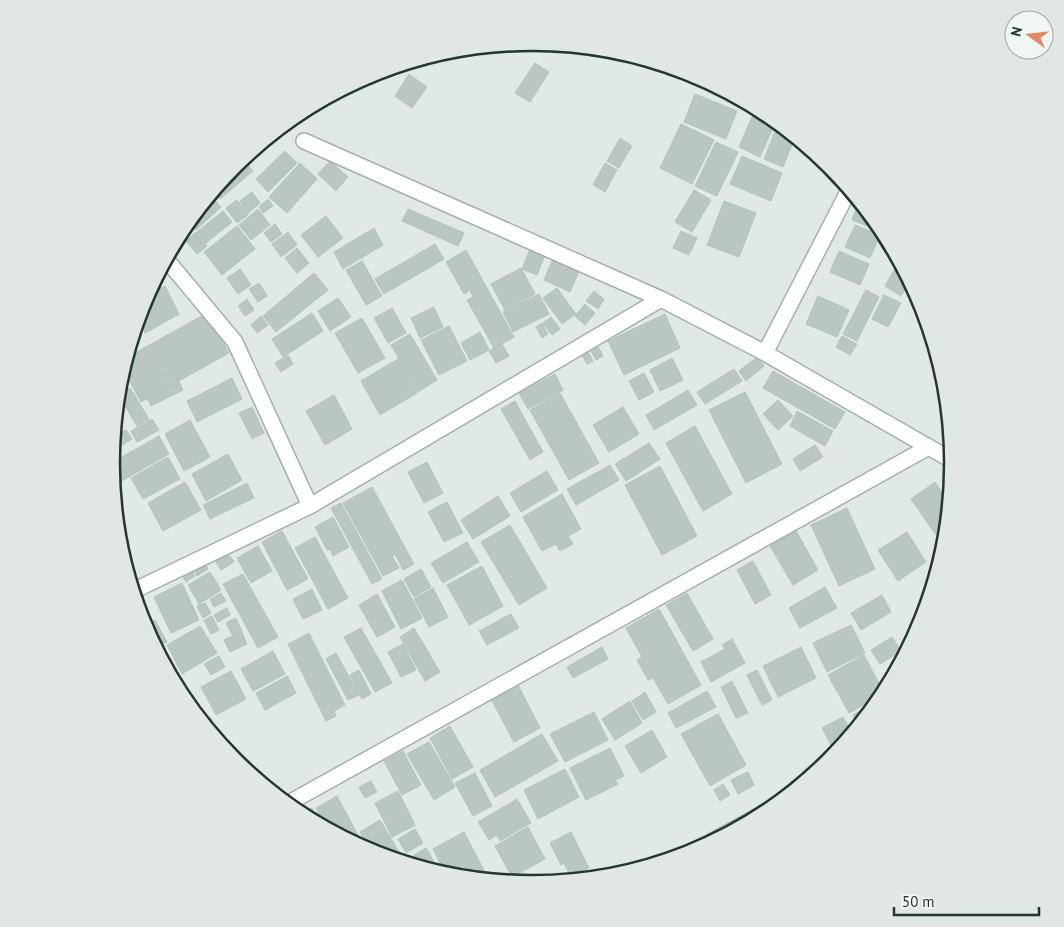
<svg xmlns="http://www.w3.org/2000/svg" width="1064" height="927" font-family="'PT Sans',sans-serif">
<rect width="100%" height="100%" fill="#e1e9e6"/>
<path fill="#b9c6c2" stroke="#b4c2bc" d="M535,63L549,72L530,102L515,93Z
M409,74L427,87L412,108L395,96Z
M695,94L737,111L726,139L684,122Z
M756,108L776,121L760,157L739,147Z
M681,124L714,140L692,184L660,168Z
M778,124L795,137L783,167L764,159Z
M620,138L632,146L619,168L607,161Z
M716,142L738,152L717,196L695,186Z
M285,151L297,163L268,192L256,179Z
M742,156L782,173L771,201L730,184Z
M243,159L253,171L220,199L213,191Z
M330,161L348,177L336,191L318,174Z
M300,163L317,179L287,213L269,197Z
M605,163L617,170L605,192L593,185Z
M694,190L711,200L692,232L675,222Z
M252,192L260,203L248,213L240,201Z
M210,195L221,207L196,230L188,222Z
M268,199L273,206L263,213L259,207Z
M237,200L248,215L237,223L226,208Z
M724,201L756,213L739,257L707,245Z
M859,201L882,230L883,232L852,220Z
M258,209L270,225L251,240L239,225Z
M408,209L464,233L458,246L402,221Z
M223,211L232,222L206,243L197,232Z
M326,216L343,238L318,257L301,235Z
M275,224L282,234L271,242L264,233Z
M855,225L880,235L870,258L845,247Z
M237,226L255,249L222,275L204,252Z
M374,228L383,245L343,269L334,252Z
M681,231L697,238L689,255L673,248Z
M196,232L207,246L197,254L186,241Z
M288,232L297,245L281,257L272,244Z
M435,244L444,259L384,294L375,279Z
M297,248L309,263L297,273L285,258Z
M530,249L545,255L537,275L522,269Z
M466,250L514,337L494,348L467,300L473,297L470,290L464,294L446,262Z
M839,251L869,264L860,285L830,272Z
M554,257L580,269L570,292L544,280Z
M362,261L382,296L366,305L346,270Z
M899,261L910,281L901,296L885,286Z
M521,268L535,294L505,310L491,284Z
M240,269L251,285L238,294L227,278Z
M314,273L328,290L276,332L263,316Z
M259,283L267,296L258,302L249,289Z
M165,286L179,314L145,333L138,319L143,302L147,296Z
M557,288L576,314L562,324L543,298Z
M866,290L879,297L857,341L843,334Z
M594,291L604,299L598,309L586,301Z
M539,294L549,314L513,332L503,312Z
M884,295L901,303L888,327L872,319Z
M818,296L849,310L837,337L806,324Z
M338,298L351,317L330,331L318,311Z
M247,299L254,310L245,316L238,306Z
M585,304L595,313L585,325L575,316Z
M434,307L443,327L420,338L411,318Z
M392,308L406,333L388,343L374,318Z
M207,313L229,353L141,402L123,369L126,358Z
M312,313L323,331L283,357L272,339Z
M665,314L680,348L624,375L608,341Z
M261,316L268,325L257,333L251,325Z
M551,317L560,329L552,335L543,323Z
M362,318L385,358L358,373L335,333Z
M542,323L548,334L542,338L536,327Z
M449,326L467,361L439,375L421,340Z
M480,332L489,350L470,360L461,343Z
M410,334L437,380L418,392L391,345Z
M842,336L857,344L850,355L836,347Z
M596,343L603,356L596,360L589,347Z
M502,344L509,356L496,363L489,351Z
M588,352L593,361L587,364L582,355Z
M288,355L293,364L281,372L275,363Z
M757,357L764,366L746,381L739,371Z
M672,358L683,380L660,391L650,370Z
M398,359L417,393L380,415L361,381Z
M734,369L742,381L705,404L697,392Z
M174,371L183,390L151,406L141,386Z
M773,371L845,412L835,429L763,388Z
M644,373L654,392L639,400L629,381Z
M555,374L563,390L528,409L519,393Z
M232,378L242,399L197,422L187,401Z
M130,388L149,419L137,426L124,404L121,406L117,401L118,396Z
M688,390L697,405L654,430L646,415Z
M745,392L782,464L746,483L709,410Z
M560,393L599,463L569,480L530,410Z
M334,395L352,429L325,445L306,411Z
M778,400L793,416L778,430L763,414Z
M515,401L543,452L530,460L501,409Z
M252,407L264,433L252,439L239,413Z
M623,407L639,434L609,452L593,425Z
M797,411L833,431L825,446L790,426Z
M152,419L159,430L137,442L131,431Z
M190,420L210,457L184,471L165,434Z
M695,426L732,494L703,511L666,443Z
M126,430L132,439L112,451L114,438Z
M159,436L169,454L113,486L111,463Z
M649,443L660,459L626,481L615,464Z
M815,445L823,457L800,471L793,459Z
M228,454L242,480L206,501L192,474Z
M168,457L180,479L143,499L131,478Z
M427,462L443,493L424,503L408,472Z
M610,465L619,480L576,505L567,489Z
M660,466L697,536L662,555L625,485Z
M547,471L558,490L521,512L510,493Z
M185,482L201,510L163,531L148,503Z
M935,482L949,503L946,533L938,538L911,499Z
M247,483L254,498L210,519L203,505Z
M372,487L414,564L403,570L395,554L392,556L399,568L383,576L343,503Z
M562,494L581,529L568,536L573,544L560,551L556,544L542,551L523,517Z
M498,496L510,516L473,539L461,520Z
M447,502L463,533L444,542L428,512Z
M341,503L382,579L372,584L331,508Z
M847,508L875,569L839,586L811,525Z
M333,517L349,547L333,556L330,549L327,550L315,527Z
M510,525L547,588L519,605L481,542Z
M282,531L308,579L287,590L262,542Z
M796,531L818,570L793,585L770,546Z
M907,532L926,562L898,581L878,550Z
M946,536L945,546L944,549L939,541Z
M315,537L348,598L328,609L295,548Z
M467,542L479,562L443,583L431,563Z
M258,546L272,571L251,583L237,558Z
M228,553L234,562L221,570L215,560Z
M203,560L208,569L197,576L192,567Z
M753,561L771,595L755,604L737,570Z
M189,566L195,576L186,582L180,572Z
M482,566L503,606L469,625L447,585Z
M421,569L431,587L414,597L404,579Z
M210,572L221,590L199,604L188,585Z
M243,574L278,637L258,648L223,584Z
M402,580L422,618L401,629L382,591Z
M182,583L199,620L171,633L154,597Z
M825,587L837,608L800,628L789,608Z
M433,588L448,617L429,627L414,599Z
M312,589L322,610L303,619L293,599Z
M221,593L226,601L214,607L210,599Z
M687,593L713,639L693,651L666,605Z
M377,594L395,627L377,637L359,605Z
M882,595L891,612L861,630L851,613Z
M205,603L211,613L203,618L197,606Z
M227,608L230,615L218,622L214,615Z
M659,609L701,685L668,704L653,678L648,680L637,660L642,657L626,628Z
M511,614L519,628L487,645L479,631Z
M212,616L219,630L211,634L204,620Z
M236,618L247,644L230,652L224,640L233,636L226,623Z
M155,620L167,642L155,648L144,626Z
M851,625L865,653L827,672L813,643Z
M200,626L217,653L182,674L167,645Z
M361,628L392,683L375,692L344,637Z
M414,628L440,672L425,681L400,637Z
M309,633L345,705L334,711L336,716L326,721L288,644Z
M892,637L901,651L880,664L871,650Z
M732,639L745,663L711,682L701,662L725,649L722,645Z
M403,644L416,670L401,677L388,652Z
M602,647L608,659L573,678L567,667Z
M801,647L816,678L778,697L763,666Z
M273,651L285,674L253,691L241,669Z
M336,653L359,695L348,700L326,659Z
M864,655L884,693L849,713L828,675Z
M219,656L225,667L211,675L204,664Z
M359,670L371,694L362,699L350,675Z
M757,670L772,700L762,705L747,675Z
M231,671L246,699L216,715L201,687Z
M287,676L296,693L265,710L256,693Z
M732,681L748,713L736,718L721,687Z
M517,683L540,728L514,742L490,697Z
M707,691L716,707L676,728L668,713Z
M645,692L656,712L643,720L632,701Z
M630,701L642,723L615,740L602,719Z
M867,707L870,712L859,726L853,715Z
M594,712L608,740L565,762L550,734Z
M718,714L746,765L710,786L681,734Z
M843,717L852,733L831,745L822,728Z
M211,718L216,730L210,732L202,722Z
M450,726L473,767L452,779L430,738Z
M652,730L667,757L641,773L625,746Z
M542,734L558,761L495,797L480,770Z
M429,742L455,787L434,800L407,754Z
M610,748L624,776L615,780L618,784L586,800L570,768Z
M403,751L421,785L402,795L384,761Z
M565,769L579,797L538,819L524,790Z
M748,772L754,785L738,794L731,780Z
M475,773L492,806L473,816L455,783Z
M371,781L377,792L365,798L359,787Z
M723,784L730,795L720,801L714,790Z
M398,791L415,825L392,837L375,803Z
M337,796L366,850L327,829L316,808Z
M517,799L531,823L500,841L497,835L489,840L478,822Z
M312,808L323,827L300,815Z
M380,820L402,857L397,860L372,853L360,832Z
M528,827L545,859L512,877L495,846Z
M415,829L423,843L406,853L398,839Z
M464,832L489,880L447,876L433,849Z
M571,832L589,868L571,877L564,863L561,865L550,843Z
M426,848L441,874L403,862Z
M560,873L565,881L542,884Z"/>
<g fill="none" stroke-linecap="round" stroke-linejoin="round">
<defs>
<path id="minor" d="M304,141L661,299L765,353L953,461
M166,259L235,342L310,506
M765,353L849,190
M133,591L310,506L661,299
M287,804L927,448
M691,853L773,808"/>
</defs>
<use href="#minor" stroke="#a4b0ac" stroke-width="18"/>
<use href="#minor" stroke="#fff" stroke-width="15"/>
</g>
<path d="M0 0H1064V927H0ZM120 463a412 412 0 1 1 824 0a412 412 0 1 1-824 0Z" fill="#e0e7e4" fill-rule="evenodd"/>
<path fill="none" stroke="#233732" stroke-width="2.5" d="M120 463a412 412 0 1 1 824 0a412 412 0 1 1-824 0Z"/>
<g transform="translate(1029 35) rotate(285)"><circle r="24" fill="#f0f6f3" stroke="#9eaaa6"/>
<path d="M0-4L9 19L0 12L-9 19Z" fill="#e08868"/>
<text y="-8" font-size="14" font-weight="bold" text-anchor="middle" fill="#233732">N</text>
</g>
<path d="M894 907v8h145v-8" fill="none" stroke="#233732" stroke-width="2.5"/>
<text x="902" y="907" font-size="15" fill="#233732" stroke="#f0f6f3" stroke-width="4" paint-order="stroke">50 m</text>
</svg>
